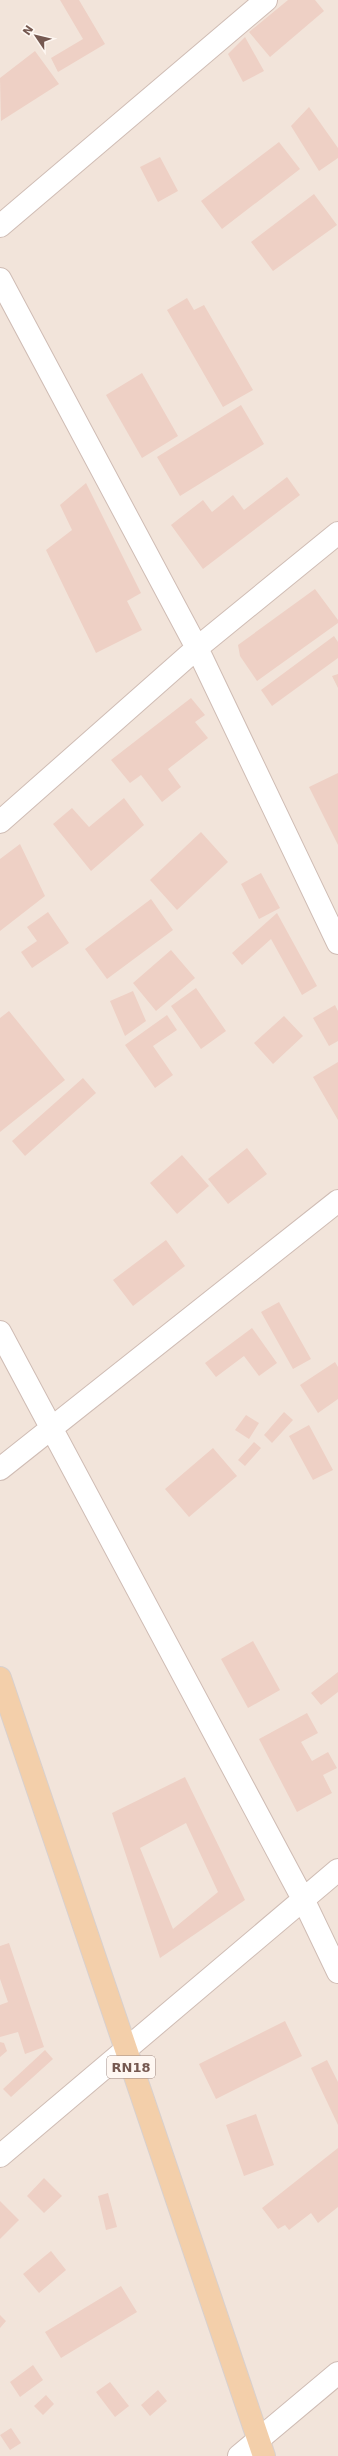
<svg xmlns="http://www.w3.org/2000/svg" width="338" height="2456" font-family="'DejaVu Sans',sans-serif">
<rect width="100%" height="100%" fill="#fbf3eb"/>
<path fill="#f2e4da" d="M0,0H338V2456H0Z"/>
<path fill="#eed0c5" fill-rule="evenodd" d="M60,0H79L105,44L58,72L51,58L83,39Z
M288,0H315L324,11L270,57L249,32Z
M245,37L264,71L243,82L228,54Z
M35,51L59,84L1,121L0,78Z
M309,107L338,148V158L319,171L291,126Z
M279,142L300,169L222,229L201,201Z
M160,157L178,191L158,202L140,167Z
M314,194L337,225L273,271L251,242Z
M187,298L194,310L204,305L253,390L223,407L167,310Z
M142,373L178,436L142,458L106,395Z
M241,405L264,444L180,496L157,457Z
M287,477L300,495L203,569L171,525L203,500L212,512L233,495L244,510Z
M86,483L141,593L127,601L142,630L96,653L46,550L72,530L60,505Z
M315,589L338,620V623L257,681L240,656L238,645Z
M334,636L338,642V658L272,706L261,690Z
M338,674V688L332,676Z
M191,698L205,715L195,722L208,738L168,769L181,787L162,802L141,775L130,783L111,760Z
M338,773V845L309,787Z
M124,798L144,825L91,871L53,824L72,808L89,827Z
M201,832L228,862L177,910L150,880Z
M20,844L45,896L0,931V859Z
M261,873L280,908L259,919L241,884Z
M151,899L173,930L107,979L85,949Z
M48,912L69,943L32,968L21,952L37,941L27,927Z
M277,913L317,986L302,995L271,939L242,965L232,953Z
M171,950L195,978L156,1011L133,983Z
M196,988L226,1031L201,1049L171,1006Z
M133,991L146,1021L125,1036L110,1001Z
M335,1005L338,1011V1041L329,1046L313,1018Z
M9,1011L65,1080L0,1132V1018Z
M167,1015L177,1030L153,1046L173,1075L155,1088L125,1045Z
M284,1016L303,1036L273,1064L254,1043Z
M338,1062V1120L313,1077Z
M83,1078L96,1093L25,1156L12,1141Z
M247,1148L267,1174L228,1204L208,1179Z
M182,1155L209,1186L177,1214L150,1183Z
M166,1240L185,1266L133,1306L113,1280Z
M279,1302L311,1359L293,1369L261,1312Z
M252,1328L277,1363L259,1376L244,1356L216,1377L205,1363Z
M335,1362L338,1367V1399L318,1413L300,1385Z
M284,1412L293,1420L272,1443L264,1435Z
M246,1415L259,1423L249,1439L235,1430Z
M309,1425L333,1470L313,1480L289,1436Z
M254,1442L261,1448L245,1466L238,1460Z
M213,1448L237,1476L189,1517L165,1489Z
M253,1641L280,1690L248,1708L221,1659Z
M338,1672V1692L321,1705L311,1693Z
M307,1713L318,1733L301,1742L312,1761L328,1752L337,1768L323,1775L332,1793L297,1812L259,1739Z
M185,1777L245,1900L160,1958L112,1813ZM186,1823L218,1892L173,1929L140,1848Z
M9,1943L44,2047L25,2054L18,2032L0,2037V2005L8,2002L0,1979V1946Z
M285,2021L302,2056L216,2099L199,2064Z
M0,2042L4,2043L7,2051L0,2057Z
M45,2050L53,2059L11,2097L3,2089Z
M327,2060L338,2082V2125L311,2068Z
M256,2114L274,2165L244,2176L226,2125Z
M338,2148V2207L318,2223L311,2213L289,2230L285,2225L278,2229L262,2208Z
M44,2178L62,2196L44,2213L27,2196Z
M108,2193L117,2227L106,2230L98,2196Z
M0,2201L19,2220L0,2239Z
M51,2251L66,2270L39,2293L23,2274Z
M121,2286L137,2312L61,2358L45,2332Z
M0,2315L6,2321L0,2328Z
M33,2365L43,2380L20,2397L10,2382Z
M110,2382L129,2406L115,2417L96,2392Z
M158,2390L167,2401L150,2416L141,2405Z
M46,2395L54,2404L43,2415L34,2406Z
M11,2428L21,2443L10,2450L0,2435Z"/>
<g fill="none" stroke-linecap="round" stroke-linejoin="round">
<defs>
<path id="minor" d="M0,226L266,0
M0,279L197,648L338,943
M0,822L197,648L338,533
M0,1332L303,1899L338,1972
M0,1469L338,1201
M0,2156L338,1870
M239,2456L338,2373"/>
<path id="primary" d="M0,1678L264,2456"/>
</defs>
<use href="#minor" stroke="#cfbcb4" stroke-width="24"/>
<use href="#primary" stroke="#d8d0ce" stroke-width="24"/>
<use href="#minor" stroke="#fff" stroke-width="22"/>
<use href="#primary" stroke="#f3cfaa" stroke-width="22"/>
</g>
<g text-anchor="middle" stroke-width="3" stroke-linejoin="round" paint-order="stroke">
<rect fill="#fef7f2" stroke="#9e8881" stroke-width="1" x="107" y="2056" width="48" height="22" rx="3"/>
<g font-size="13" font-weight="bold" fill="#755850">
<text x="131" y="2072">RN18</text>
</g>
</g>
<g transform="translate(36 36) rotate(305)" stroke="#fef7f2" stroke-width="3" paint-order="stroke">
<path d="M0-3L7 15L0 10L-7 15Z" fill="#755850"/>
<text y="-6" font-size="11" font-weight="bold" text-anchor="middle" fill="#755850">N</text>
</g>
</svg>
